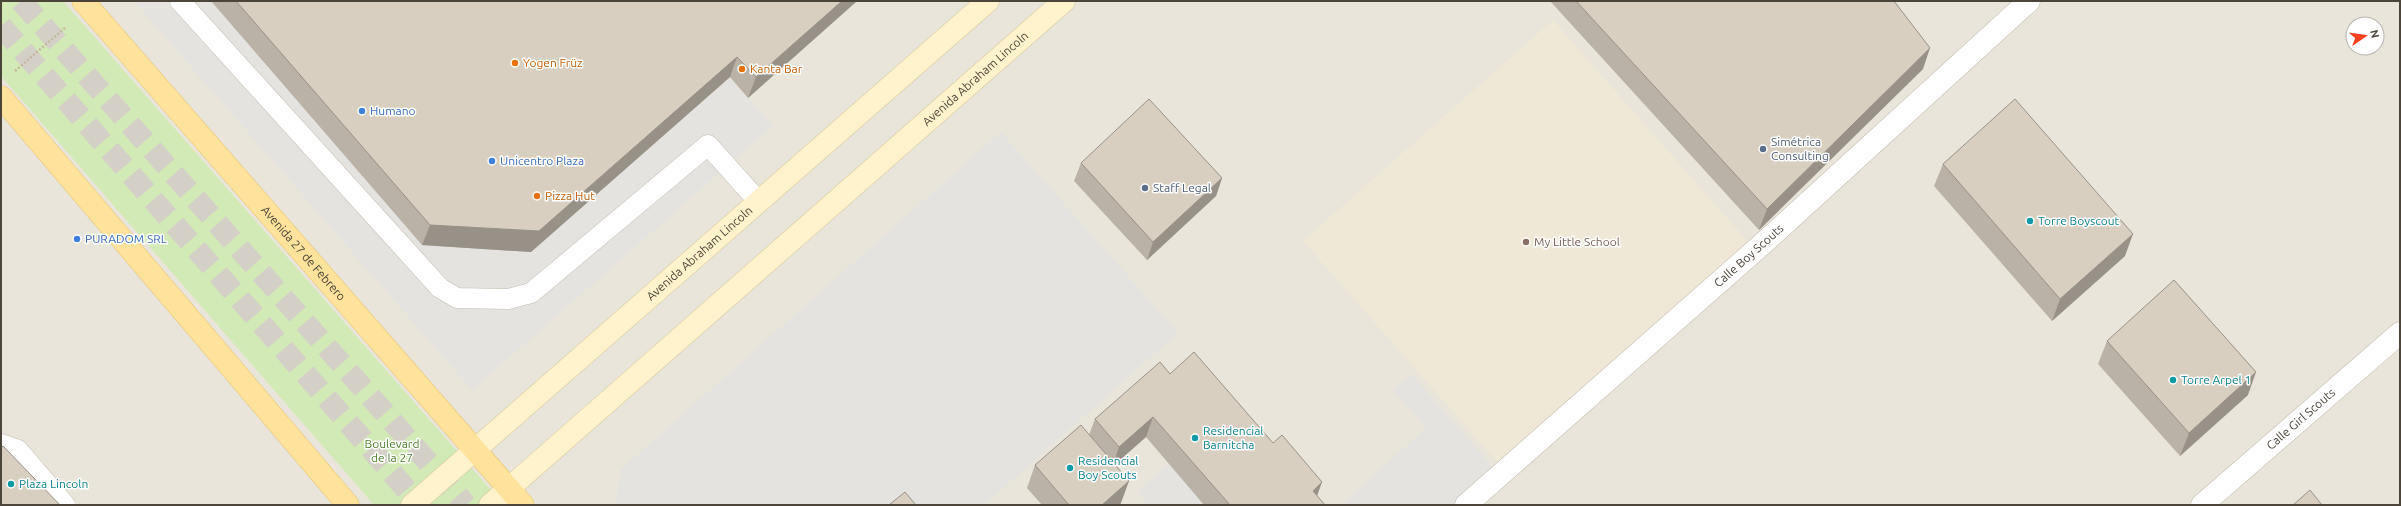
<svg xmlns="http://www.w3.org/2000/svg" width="2401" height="506" font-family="Ubuntu,sans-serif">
<rect width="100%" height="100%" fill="#f6f3ec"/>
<path fill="#eae5da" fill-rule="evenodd" d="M1,1H2400V505H1ZM2353,24H2377V48H2353Z"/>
<path fill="#efe8d6" d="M1553,20L1749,243L1499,464L1303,241Z"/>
<path fill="#d2eab5" d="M1,1H63L504,505H374L1,76Z"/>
<path fill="#e5e3e0" d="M134,1H211L531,252L730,77L773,126L472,390Z
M1001,132L1178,333L984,505H615L621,469Z
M1411,374L1495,470L1455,505H1341L1426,428L1393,390Z
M1169,463L1205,505H1148L1137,492Z"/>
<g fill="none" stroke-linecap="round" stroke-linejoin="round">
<path stroke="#d4d0c8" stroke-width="22" stroke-dasharray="22 11" stroke-linecap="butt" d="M21,1L466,505
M1,26L420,505"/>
<defs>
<path id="service" d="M180,1L440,288L457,298L508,299L531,293L708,145L759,202
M1,444L18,450L65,505"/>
<g id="minor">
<path id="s1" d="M1466,505L1768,239L2029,1"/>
<path id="s2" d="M2202,505L2400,333"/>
</g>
<g id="secondary">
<path id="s3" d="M412,505L988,1"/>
<path id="s4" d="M490,505L1064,1"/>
</g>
<g id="primary">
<path id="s5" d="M83,1L523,505"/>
<path d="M1,97L348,505"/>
</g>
</defs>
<use href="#service" stroke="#c2bbae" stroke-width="21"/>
<use href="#minor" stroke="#c2bbae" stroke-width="23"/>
<use href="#secondary" stroke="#d6c79b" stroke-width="23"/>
<use href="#primary" stroke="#e6c16a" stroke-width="23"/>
<path stroke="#c4b79f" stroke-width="2.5" stroke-dasharray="2 2" stroke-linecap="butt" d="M15,71L66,27"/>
<use href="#service" stroke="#fff" stroke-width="20"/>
<use href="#minor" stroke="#fff" stroke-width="22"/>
<use href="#secondary" stroke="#fff3cd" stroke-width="22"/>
<use href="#primary" stroke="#ffe39c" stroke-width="22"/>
</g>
<path fill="#bab2a6" d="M211,1H857L748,98L730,77L531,252L422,245Z
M1550,1H1894L1923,69L1759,230Z
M1081,163L1222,178L1216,196L1147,260L1074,181Z
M1943,164L2125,256L2052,321L1934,186Z
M2107,341L2248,395L2180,456L2098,364Z
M1170,374L1317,496L1325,505H1204L1146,437L1115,464L1121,503L1119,505H1042L1027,488L1035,465L1089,435L1095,419Z"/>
<path fill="#979187" d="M842,1H857L748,98L756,77Z
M1930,48L1923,69L1759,230L1767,209Z
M737,57L730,77L531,252L422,245L430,225Z
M1222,178L1216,196L1147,260L1153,242Z
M2133,234L2125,256L2052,321L2060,299Z
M2256,372L2248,395L2180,456L2189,433Z
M1153,417L1146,437L1112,467L1119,447Z
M1129,481L1121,503L1119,505H1102Z
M1322,482L1315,502L1313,491Z"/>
<path fill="#d8cfc1" stroke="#979187" d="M236,1H842L756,77L737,57L539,231L430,225Z
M1576,1H1894L1930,48L1767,209Z
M1149,99L1222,178L1153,242L1081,163Z
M2015,99L2133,234L2060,299L1943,164Z
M2174,280L2256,372L2189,433L2107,341Z
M1194,352L1273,443L1282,435L1322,482L1313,491L1325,505H1230L1153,417L1119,447L1095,419L1160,362L1170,374Z
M1081,425L1129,481L1102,505H1069L1035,465Z
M3,446L60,505H1V448Z
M2310,490L2322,505H2293Z
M905,492L916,505H889Z"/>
<g fill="#e8710a" stroke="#fff" stroke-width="1.5">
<circle cx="515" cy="63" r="4"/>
<circle cx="742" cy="69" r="4"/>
<circle cx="537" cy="196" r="4"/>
</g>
<g fill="#3f7fe0" stroke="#fff" stroke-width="1.5">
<circle cx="362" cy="111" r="4"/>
<circle cx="492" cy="161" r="4"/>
<circle cx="77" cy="239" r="4"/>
</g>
<g fill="#5c6f8a" stroke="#fff" stroke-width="1.5">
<circle cx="1763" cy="149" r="4"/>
<circle cx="1145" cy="188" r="4"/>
</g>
<g fill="#0f9aa8" stroke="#fff" stroke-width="1.5">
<circle cx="2030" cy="221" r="4"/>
<circle cx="2173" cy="380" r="4"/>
<circle cx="1195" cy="438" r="4"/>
<circle cx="1070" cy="468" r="4"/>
<circle cx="11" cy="484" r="4"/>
</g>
<circle fill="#8d6e63" stroke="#fff" stroke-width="1.5" cx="1526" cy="242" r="4"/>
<g text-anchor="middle" stroke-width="3" stroke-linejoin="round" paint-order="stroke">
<g font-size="12" fill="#c56008" stroke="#fff" text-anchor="start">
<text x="523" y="67">Yogen Früz</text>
<text x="750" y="73">Kanta Bar</text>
<text x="545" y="200">Pizza Hut</text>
</g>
<g font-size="12" fill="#4b4439" stroke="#fff">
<text dy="4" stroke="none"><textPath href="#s4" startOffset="646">Avenida Abraham Lincoln</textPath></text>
<text dy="4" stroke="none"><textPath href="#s5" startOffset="335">Avenida 27 de Febrero</textPath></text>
<text dy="4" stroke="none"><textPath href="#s3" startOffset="382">Avenida Abraham Lincoln</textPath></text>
<text dy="4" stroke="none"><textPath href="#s1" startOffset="377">Calle Boy Scouts</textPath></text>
<text dy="4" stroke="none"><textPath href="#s2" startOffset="131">Calle Girl Scouts</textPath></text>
</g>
<g font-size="12" fill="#366cbe" stroke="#fff" text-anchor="start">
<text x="370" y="115">Humano</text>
<text x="500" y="165">Unicentro Plaza</text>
<text x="85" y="243">PURADOM SRL</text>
</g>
<g font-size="12" fill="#4e5e75" stroke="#fff" text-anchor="start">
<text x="1771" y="146">Simétrica<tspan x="1771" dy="14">Consulting</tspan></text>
<text x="1153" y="192">Staff Legal</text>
</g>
<g font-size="12" fill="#0d838f" stroke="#fff" text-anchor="start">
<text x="2038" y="225">Torre Boyscout</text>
<text x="2181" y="384">Torre Arpel 1</text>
<text x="1203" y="435">Residencial<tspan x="1203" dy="14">Barnitcha</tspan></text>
<text x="1078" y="465">Residencial<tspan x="1078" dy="14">Boy Scouts</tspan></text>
<text x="19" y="488">Plaza Lincoln</text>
</g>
<g font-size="12" fill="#785e54" stroke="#fff" text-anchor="start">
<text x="1534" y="246">My Little School</text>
</g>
<g font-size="12" fill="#4a7f2a" stroke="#fff">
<text x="392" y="448">Boulevard<tspan x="392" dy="14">de la 27</tspan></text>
</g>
</g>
<rect width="2401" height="506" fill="none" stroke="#4b4439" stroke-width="4"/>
<g transform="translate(2365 36) rotate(77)"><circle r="19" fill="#ffffff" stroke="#b7b4b0"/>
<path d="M0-3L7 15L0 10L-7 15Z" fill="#fc3f1d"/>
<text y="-6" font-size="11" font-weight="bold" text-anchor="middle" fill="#4b4439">N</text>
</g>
</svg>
